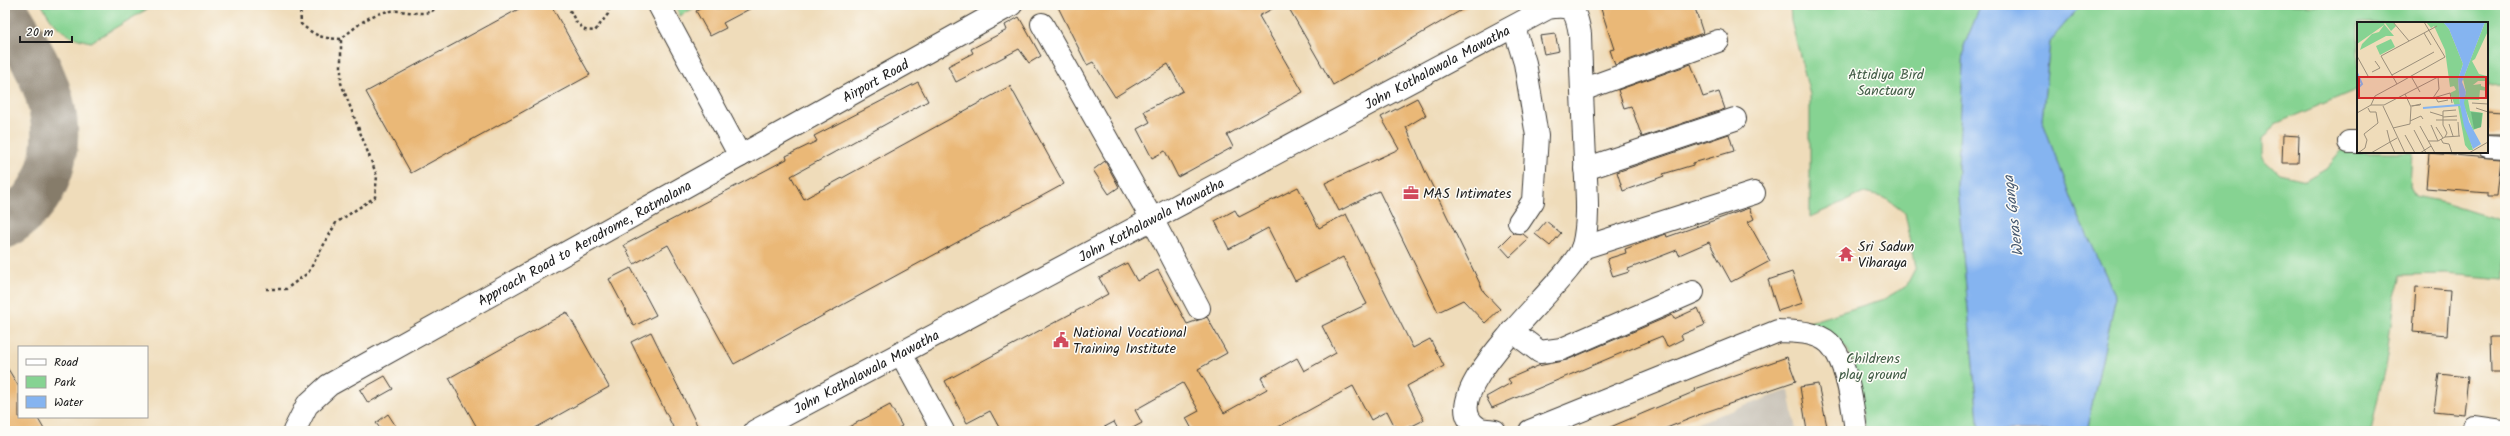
<svg xmlns="http://www.w3.org/2000/svg" width="2510" height="436" font-family="Kalam,sans-serif">
<rect width="100%" height="100%" fill="#fdfcf7"/>
<filter id="ink" filterUnits="userSpaceOnUse"><feTurbulence type="fractalNoise" baseFrequency=".025" numOctaves="2"/><feDisplacementMap in="SourceGraphic" scale="8" xChannelSelector="R" yChannelSelector="G"/><feConvolveMatrix kernelMatrix="1 2 1 2 8 2 1 2 1" color-interpolation-filters="sRGB"/></filter>
<filter id="wash" filterUnits="userSpaceOnUse"><feTurbulence type="fractalNoise" baseFrequency=".012" numOctaves="4" result="noise"/><feDisplacementMap in="SourceGraphic" scale="16" xChannelSelector="R" yChannelSelector="G"/><feGaussianBlur stdDeviation="0.9" result="paint"/><feColorMatrix in="noise" values="0 0 0 0 0 0 0 0 0 0 0 0 0 0 0 0 0 1.4 0 .05"/><feComposite in="paint" operator="in"/></filter>
<g filter="url(#wash)">
<rect width="100%" height="100%" fill="#efdcba"/>
<path fill="#c9c3b8" d="M1789,390L1796,431H1675Z"/>
<path fill="#86d392" stroke="#517857" d="M42,5H147L149,8L91,42C65,37 55,28 42,5Z
M676,5H699L680,16Z
M1790,5H1981L1964,46L1957,187L1979,431H1866L1852,360L1847,349L1806,323L1884,299L1906,286L1916,267L1905,213L1885,198L1864,193L1810,217V95L1791,21Z
M2081,5H2505V85L2487,86V23H2358V89L2275,124L2262,140V158L2279,174L2306,180L2327,168L2349,142L2358,152H2412L2410,186L2415,197L2444,203L2505,222V279L2446,274L2401,275L2394,300L2387,357L2371,431H2086L2116,297L2078,215L2042,120L2050,41Z"/>
<path fill="#85b4f0" stroke="#506886" d="M1981,5H2081L2050,41L2042,120L2078,215L2116,297L2086,431H1979L1957,187L1964,46Z"/>
<g fill="none" stroke-linecap="round" stroke-linejoin="round">
<path stroke="#867c6b" stroke-width="47" d="M5,11C17,32 32,53 41,75C65,129 60,192 5,225"/>
</g>
<g id="blocks">
<path fill="#eab877" d="M526,5H551L590,75L411,173L366,92Z
M707,5H713L716,10L726,5H757L723,23L726,28L710,36L696,11Z
M1057,5H1279L1259,16L1303,92L1227,135L1233,147L1178,177L1165,151L1152,158L1137,129L1150,122L1144,111L1183,91L1168,64L1115,97L1093,62L1087,65Z
M1287,5H1470L1333,85Z
M1614,5H1694L1703,33L1615,65L1610,50L1614,49L1601,9Z
M1019,17L1041,56L1029,63L1019,49L956,82L948,66L973,53L971,49L1007,30L1005,25Z
M1555,34L1559,51L1544,54L1540,36Z
M1691,64L1703,97L1719,92L1725,109L1642,137L1631,106L1624,108L1618,90Z
M918,82L928,101L791,176L804,199L1010,86L1064,184L734,364L668,245L634,264L624,245L787,159L786,156L817,141L814,136Z
M1417,98L1426,115L1406,127L1426,173L1484,292L1500,309L1485,323L1463,300L1438,312L1379,191L1339,211L1325,183L1399,149L1381,117Z
M2487,111L2503,112V134H2487Z
M1729,134L1734,151L1693,163V165L1663,174L1664,176L1623,191L1617,172Z
M2283,135L2299,136L2298,163H2282Z
M2429,153L2501,159L2497,197H2487V193L2426,188Z
M1105,161L1119,187L1109,194L1093,170Z
M1298,187L1319,228L1346,214L1413,348L1430,339L1444,366L1407,386L1424,420L1402,431H1397L1387,411L1371,420L1353,386L1271,431H1193L1186,418L1199,411L1183,383L1135,410L1142,423L1127,431H1119L1114,422L1097,431H1001L990,411L967,423L945,381L1108,294L1099,278L1127,263L1137,281L1158,270L1187,324L1207,317L1227,353L1198,369L1224,413L1267,389L1261,378L1297,358L1304,371L1336,353L1322,326L1367,304L1343,257L1295,281L1268,228L1229,249L1215,221L1235,210L1239,217Z
M1749,208L1754,219L1748,222L1770,261L1731,282L1709,242L1679,255L1677,250L1628,269L1629,272L1613,277L1607,259L1626,253L1625,249L1666,234L1667,237Z
M1546,221L1561,233L1550,246L1535,234Z
M1513,233L1523,234L1529,239L1510,257L1500,246Z
M631,268L656,315L634,326L609,279Z
M1792,272L1803,303L1778,311L1768,280Z
M2416,287L2450,290L2447,335L2413,332Z
M1698,308L1705,325L1681,335L1683,339L1667,347L1662,336L1652,340L1492,408L1486,397L1511,383L1508,379L1538,366L1567,360L1672,315L1674,319Z
M567,312L609,387L530,431H479L449,378Z
M651,332L700,431H675L631,342Z
M2490,337H2505V372H2491Z
M1787,357L1796,381L1697,415V416L1659,431H1601L1696,391L1695,389Z
M5,364L19,387V417H37L45,431H5Z
M2439,374L2468,377L2464,414L2434,411Z
M385,376L393,389L368,403L360,390Z
M1818,384L1828,431H1807L1800,387Z
M890,405L902,426L893,431H841Z
M388,414L399,431H382L376,423Z"/>
</g>
</g>
<g filter="url(#ink)">
<use href="#blocks" fill-opacity="0" stroke="#3c3934" stroke-width="1"/>
<g fill="none" stroke-linecap="round" stroke-linejoin="round">
<defs>
<g id="minor">
<path d="M1042,24L1152,219L1199,308"/>
<path d="M1514,27L1525,63L1537,136L1533,201L1519,222"/>
<path d="M1582,90L1718,41"/>
<path d="M2349,142H2358"/>
<path d="M2487,146L2505,147"/>
<path id="s1" d="M740,156L1011,5"/>
<path d="M1585,169L1735,119"/>
<path d="M1582,248L1754,193"/>
<path d="M1512,331L1540,352L1562,349L1693,292"/>
<path d="M901,354L943,431"/>
<path d="M2474,427L2502,431"/>
<path id="s2" d="M755,431L1548,8C1573,4 1576,11 1580,34C1581,76 1583,117 1585,159C1586,187 1590,218 1583,246C1574,280 1426,395 1477,427C1481,430 1490,430 1495,431"/>
<path d="M1530,431L1778,331C1794,332 1816,331 1829,343C1847,360 1853,407 1856,431"/>
</g>
<g id="major">
<path id="s3" d="M294,431L307,405L329,385L740,156L659,5"/>
</g>
</defs>
<use href="#minor" stroke="#3c3934" stroke-width="24"/>
<use href="#major" stroke="#3c3934" stroke-width="24"/>
<path stroke="#3c3934" stroke-width="2.5" stroke-dasharray="3 3" stroke-linecap="butt" d="M300,5L301,24C317,37 321,38 341,39C357,26 370,13 391,11C406,9 428,20 439,5
M567,5L576,22L585,30L595,31L608,14L610,5
M266,289H286L308,273L336,223L375,197L377,176L341,83V39"/>
<use href="#minor" stroke="#fff" stroke-width="22"/>
<use href="#major" stroke="#fff" stroke-width="22"/>
</g>
</g>
<defs>
<symbol id="office-bare" viewBox="-9 -9 18 18"><path d="M-6-3h4V-5.5h4V-3h4V5H-6ZM-1-4.5V-3h2v-1.5ZM-6 0V1H6V0Z" fill="#d1495b" stroke="#fdfcf7" stroke-width="2.5" paint-order="stroke"/></symbol>
<symbol id="temple-bare" viewBox="-9 -9 18 18"><path d="M0-6L5-2H3V0L6.5 2.5H4V6H1.5V3h-3V6H-4V2.5H-6.5L-3 0V-2H-5Z" fill="#d1495b" stroke="#fdfcf7" stroke-width="2.5" paint-order="stroke"/></symbol>
<symbol id="civic-bare" viewBox="-9 -9 18 18"><path d="M-.6-6.5H3V-4.5H.6V-3L4-1V1h2V6H-6V1h2V-1L-.6-3ZM-1.2 2.5V6h2.4V2.5Z" fill="#d1495b" stroke="#fdfcf7" stroke-width="2.5" paint-order="stroke"/></symbol>
</defs>
<g fill-rule="evenodd">
<use href="#office-bare" x="1400" y="182" width="22" height="22"/>
<use href="#temple-bare" x="1835" y="243" width="22" height="22"/>
<use href="#civic-bare" x="1050" y="329" width="22" height="22"/>
</g>
<g text-anchor="middle" stroke-width="3" stroke-linejoin="round" paint-order="stroke">
<g font-size="14" fill="#1c1c1c" stroke="#fdfcf7">
<text dy="5" stroke="none"><textPath href="#s2" startOffset="773">John Kothalawala Mawatha</textPath></text>
<text dy="5" stroke="none"><textPath href="#s1" startOffset="155">Airport Road</textPath></text>
<text dy="5" stroke="none"><textPath href="#s2" startOffset="449">John Kothalawala Mawatha</textPath></text>
<text dy="5" stroke="none"><textPath href="#s3" startOffset="351">Approach Road to Aerodrome, Ratmalana</textPath></text>
<text dy="5" stroke="none"><textPath href="#s2" startOffset="126">John Kothalawala Mawatha</textPath></text>
</g>
<g font-size="14" fill="#415c45" stroke="#fdfcf7">
<text x="1886" y="79">Attidiya Bird<tspan x="1886" dy="16">Sanctuary</tspan></text>
<text x="1873" y="363">Childrens<tspan x="1873" dy="16">play ground</tspan></text>
</g>
<g font-size="14" fill="#1c1c1c" stroke="#fdfcf7" text-anchor="start">
<text x="1423" y="198">MAS Intimates</text>
<text x="1858" y="251">Sri Sadun<tspan x="1858" dy="16">Viharaya</tspan></text>
<text x="1073" y="337">National Vocational<tspan x="1073" dy="16">Training Institute</tspan></text>
</g>
<g font-size="15" font-style="italic" fill="#465971" stroke="#fdfcf7">
<text transform="translate(2013 216) rotate(-97)" y="5">Weras Ganga</text>
</g>
</g>
<g transform="translate(2357 22)">
<rect width="131" height="131" fill="#efdcba"/>
<path d="M0,0H36L39,4L34,9L28,1L27,2L37,14H29L3,28L5,22L15,12L22,10L27,3L0,22ZM69,0H86L92,7L106,42L101,57L103,83L116,128H112L108,123L101,84H98L93,71L99,68L97,64L93,65L88,28L77,4L74,6ZM128,0H131V9L118,37L115,39L122,52L130,54V59H121L116,63L124,62V64L131,66V69L123,68L122,78H111L113,89L126,91L124,105L116,108L106,81L109,70L106,57ZM34,17L38,25L23,33L19,24Z" fill="#86d392"/>
<path d="M114,90L125,91L124,105L117,107Z" fill="#6cb57c"/>
<path d="M86,0H128L105,60L109,70L107,81L112,100L124,122L116,127L107,104L103,83L101,57L106,42L92,7Z" fill="#85b4f0"/>
<path fill="none" stroke="#85b4f0" stroke-width="2" d="M0,51L5,62L0,67M66,86L103,83"/>
<path fill="none" stroke="#9b8f7b" stroke-width="1" d="M67,11L74,23M52,19L80,4M0,34L11,54M15,50L23,46L18,39M35,53L77,30M55,56L63,70M40,62L88,35L67,0M79,76L81,80L91,78M115,81L131,82M14,83H27L81,55L82,67L76,76L93,71L95,81M26,84L48,131M54,84L63,83L64,82L55,84M119,86L131,90M73,90L86,94M0,91L14,83L18,74L40,62L24,34L52,19L36,0M86,95L100,94M79,98H100M53,99L64,94L66,97M101,100L102,114M92,102L96,114M74,103L81,119M63,104L78,131M79,105L86,116M36,106L53,102L54,85L48,72M30,108L33,120M57,108L69,131M48,113L58,131M88,115L103,114M84,117L86,121L92,122L95,131M71,119H81L88,115L90,111L86,103V89L99,88M33,120L38,131M1,131L8,126L10,118L7,112L21,101L19,90H13L11,86M14,131L40,116M63,131L74,124M112,131L131,120"/>
<path fill="#d62828" fill-opacity="0.15" stroke="#d62828" stroke-width="2" d="M2,55H129V76H2Z"/>
<rect width="131" height="131" fill="none" stroke="#1c1c1c" stroke-width="2"/>
</g>
<rect width="2510" height="436" fill="none" stroke="#fdfcf7" stroke-width="20"/>
<rect x="18" y="346" width="130" height="72" fill="#fdfcf7" stroke="#a3a29f"/>
<rect x="26" y="359" width="20" height="6" fill="#ffffff" stroke="#a3a29f"/>
<text x="54" y="366" font-size="12" fill="#1c1c1c">Road</text>
<rect x="26" y="376" width="20" height="12" fill="#86d392" stroke="#a3a29f"/>
<text x="54" y="386" font-size="12" fill="#1c1c1c">Park</text>
<rect x="26" y="396" width="20" height="12" fill="#85b4f0" stroke="#a3a29f"/>
<text x="54" y="406" font-size="12" fill="#1c1c1c">Water</text>
<path d="M20 36v6h52v-6" fill="none" stroke="#1c1c1c" stroke-width="2"/>
<text x="26" y="36" font-size="12" fill="#1c1c1c" stroke="#fdfcf7" stroke-width="3" paint-order="stroke">20 m</text>
</svg>
